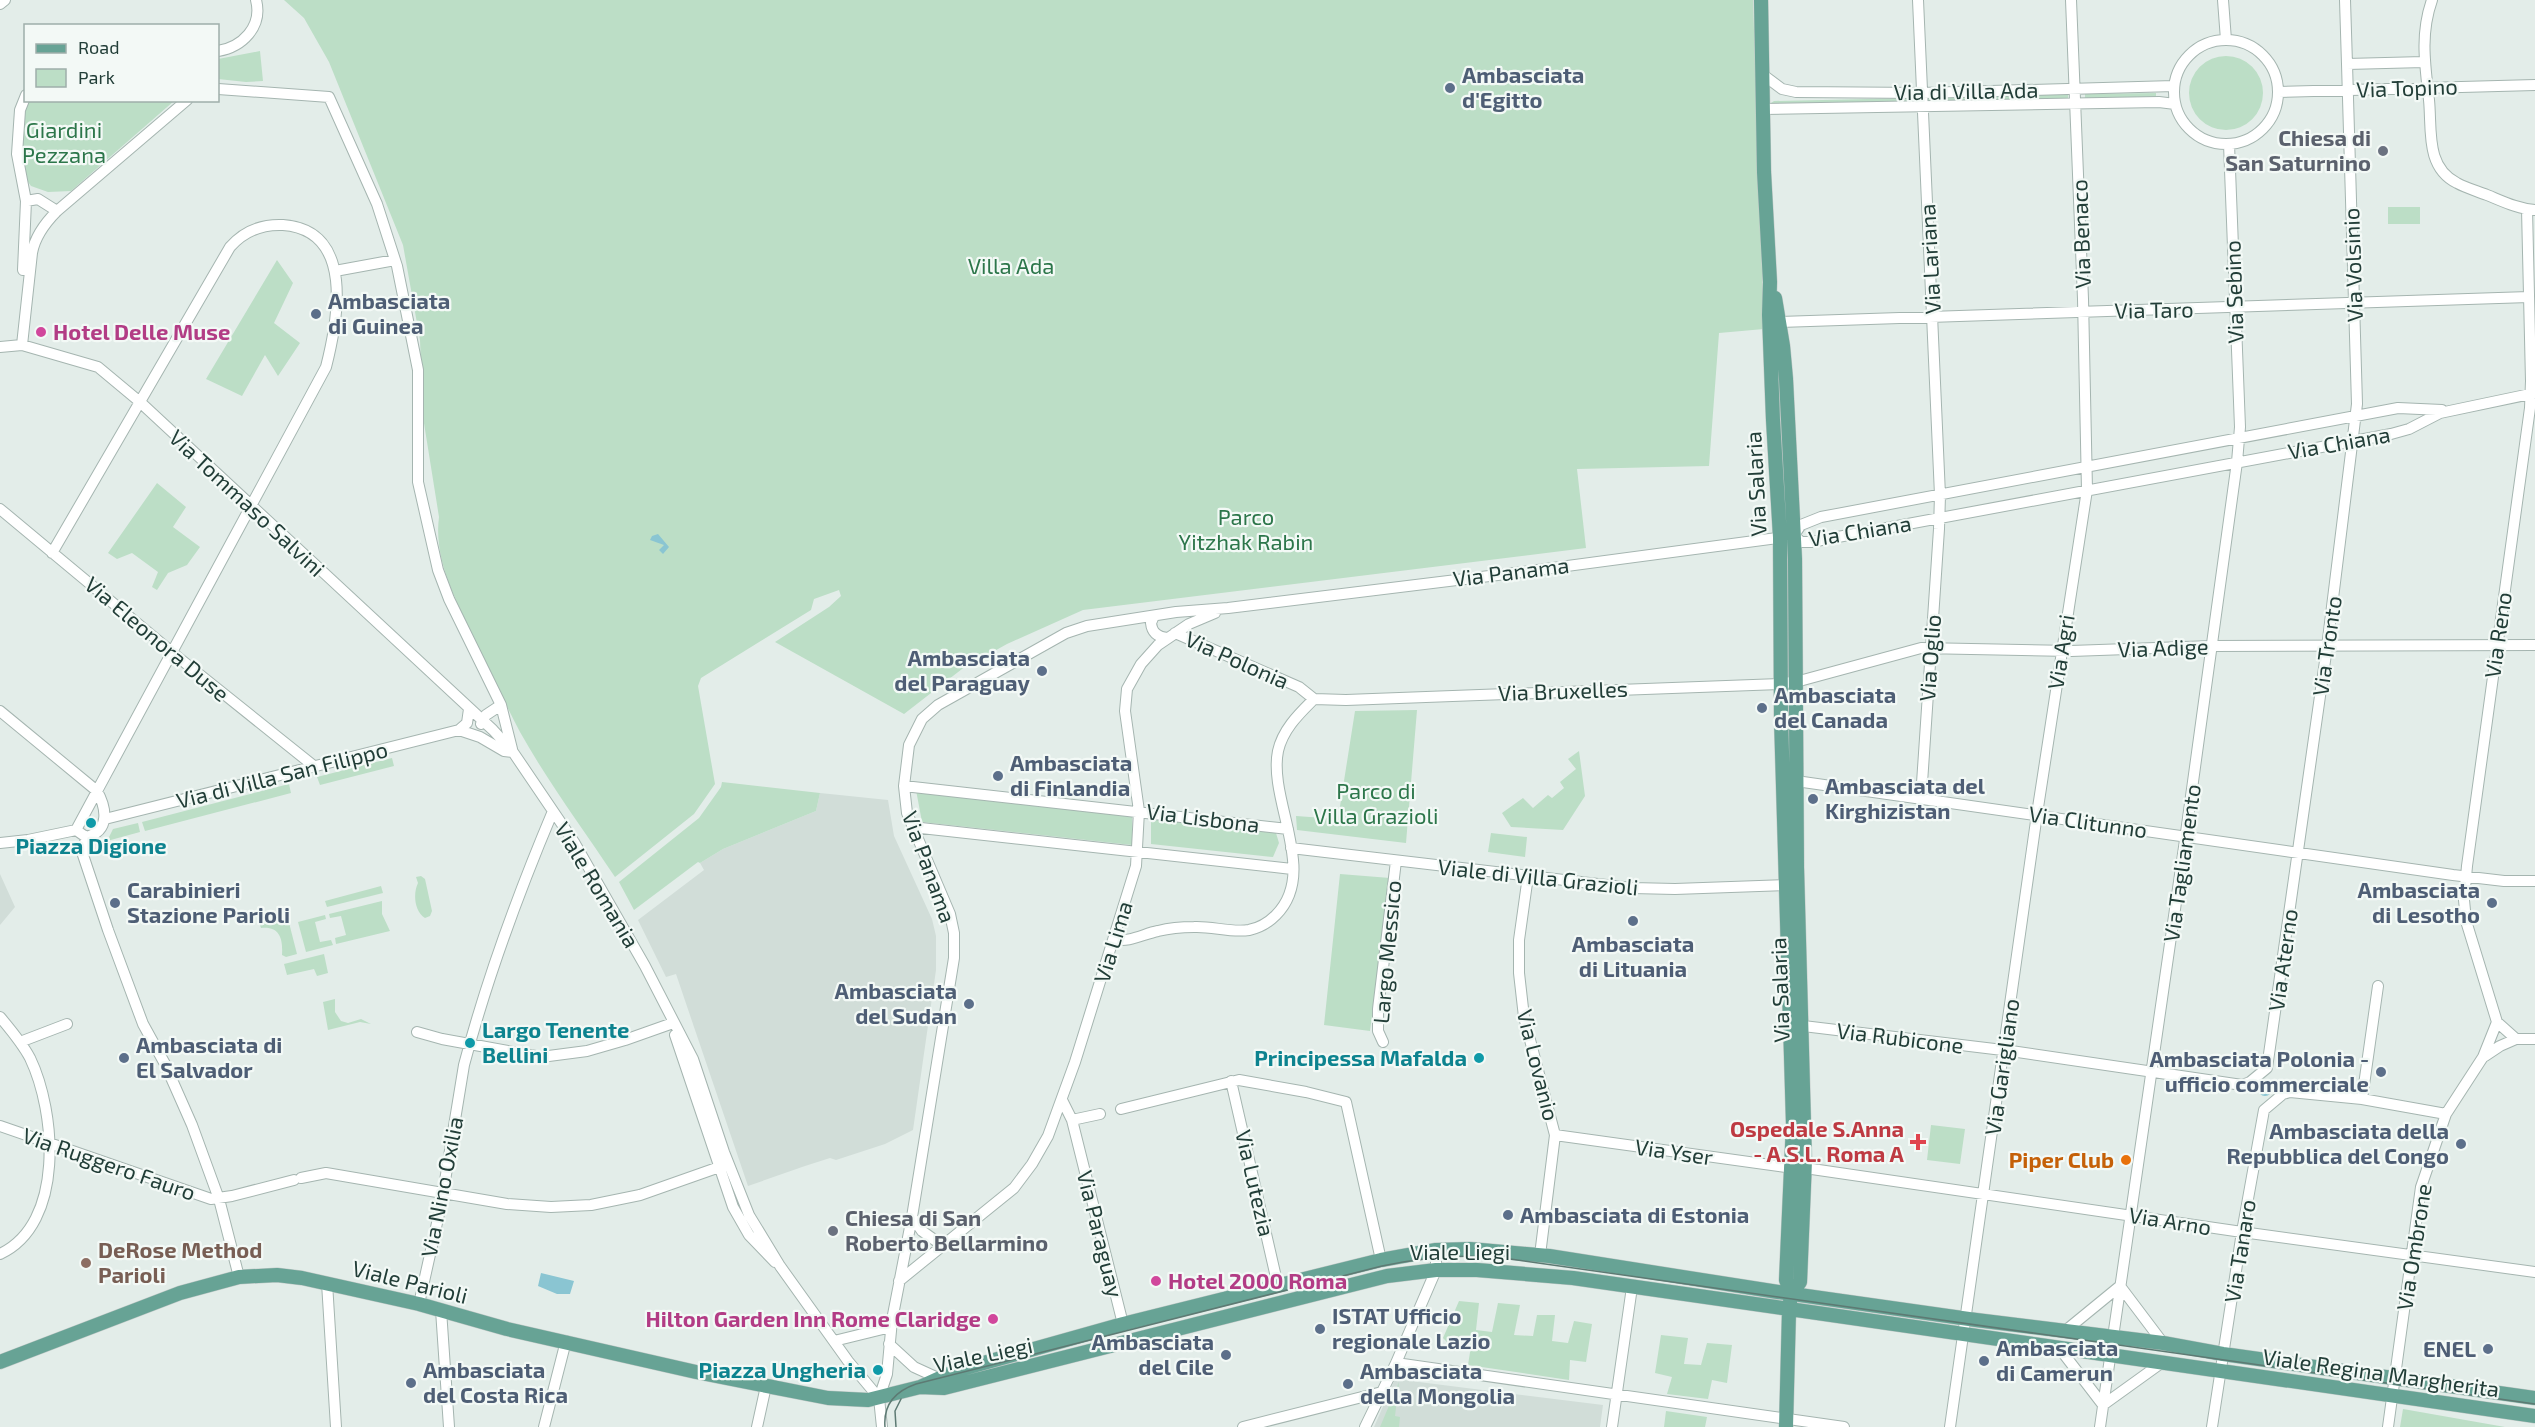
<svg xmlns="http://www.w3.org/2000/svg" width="2535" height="1427" font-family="'Exo 2',sans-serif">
<rect width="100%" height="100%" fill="#e3ede9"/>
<path fill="#d1ddd8" d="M820,793L888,800L894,836L932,919L936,936V970L913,1130L885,1144L836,1160L830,1158L805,1166L748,1186L676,974L666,977L638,920L704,870L700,863L723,849L816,811Z
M0,874L15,907L0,925Z
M1395,1379L1603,1405L1600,1427H1374Z"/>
<path fill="#bcdec6" d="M284,0H1753L1764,329L1719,333L1709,466L1577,469L1586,548L1083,610L1007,644L962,669L904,714L775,642L829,607L841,596L839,590L814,599L811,610L701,678L698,686L715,784L694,814L615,877C583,829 548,782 520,732C505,704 492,674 478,646C459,606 433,562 439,517L423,417L420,340L403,245L329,62L304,18Z
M260,51L263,81L246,82L218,79V59Z
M2189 93a37 37 0 1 1 74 0a37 37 0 1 1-74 0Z
M2156,93V98L2085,99V94Z
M2068,94V99L1928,102V97Z
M1912,98V102L1771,103L1774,101Z
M28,101H174L71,191L48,192L31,186L23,175L20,144L23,119Z
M2388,207H2420V224H2388Z
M277,260L293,283L274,323L300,343L278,376L265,355L242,396L206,379Z
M157,483L186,507L173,527L200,547L187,565L168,573L157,590L152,587L158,572L132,553L117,559L108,553Z
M1417,710L1406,843L1297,830L1296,816L1338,819L1355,711Z
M1579,751L1585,796L1563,830L1511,827L1502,813L1523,798L1533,808L1548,795L1552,798L1564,788L1560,782L1576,769L1568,759Z
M392,758L394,766L320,785L317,777Z
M722,782L820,793L816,811L723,849L700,863L698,862L634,910L619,882L699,818L721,787Z
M289,784L291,793L145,831L142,822Z
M916,790L1132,815V845L922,822Z
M1151,818L1276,833L1279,843L1273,857L1151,844Z
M138,823L140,832L107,841L113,829Z
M1491,833L1527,837L1525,857L1488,852Z
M1340,874L1390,878L1370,1031L1324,1025Z
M421,876L425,879L432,911L430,916L425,918C414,911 413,893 418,883L416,877Z
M381,886L383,893L327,907L325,901Z
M382,901V914L390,931L336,944L335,938L346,935L341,916L330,918L329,914Z
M286,911L297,954L286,957L282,955C283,939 280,926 261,928L260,925L266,916Z
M325,915L326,919L315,922L320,942L331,940L333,945L306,952L298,922Z
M324,954L328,973L317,976L314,969L287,975L284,964Z
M335,999V1012L341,1021L348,1023L361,1019L371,1024L360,1022L328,1030L323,1002Z
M1931,1125L1965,1129L1960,1164L1927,1160Z
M1459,1301L1479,1303L1476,1330L1492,1332L1498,1303L1520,1305L1514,1335L1533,1336L1537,1315H1555L1552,1341L1568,1343L1574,1321L1592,1324L1586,1362L1570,1360L1569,1380L1468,1365L1471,1346L1449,1344L1443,1338Z
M1661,1335L1688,1338L1684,1364L1701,1365L1707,1343L1732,1345L1727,1383L1712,1380L1708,1399L1667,1394L1672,1377L1655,1373Z
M1399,1382L1395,1416L1400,1417L1399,1427H1380Z
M2403,1409L2505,1427H2400Z
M1666,1411L1707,1417L1705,1427H1664Z"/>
<path fill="#8ac5d2" d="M658,534L669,547L663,554L659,550L664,545L650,540L652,536Z
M2258 1089a7 7 0 1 1 14 0a7 7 0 1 1-14 0Z
M541,1273L574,1281L570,1294H557L538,1286Z"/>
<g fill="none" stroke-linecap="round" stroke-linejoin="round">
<defs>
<path id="minor" d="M1918,0L1940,495L1939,529L1921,798
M2223,0L2226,40
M2345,0L2347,64
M2432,0C2420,34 2425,65 2429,100C2432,129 2425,167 2457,183C2466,188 2477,191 2487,195C2502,201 2518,209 2535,210
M0,4L5,0
M2174 92a52 52 0 1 1 104 0a52 52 0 1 1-104 0Z
M218,51C242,47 263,27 256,0
M1762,74L1782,89L1796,92L1921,93L2174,86
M218,89L329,97L377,204L397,266L418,370V482L438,570L449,599L501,705L512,749
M2278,92L2535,85
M1763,109L2159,102L2175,104
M26,201L38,199L57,211
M23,270L26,201L17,154L20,110L26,95
M335,271L395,260
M1780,322L2529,297
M22,345L32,253C35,236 45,223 57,211L187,100
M0,347L22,345L98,367L140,402L493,730L513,752L574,842L645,966L693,1059L724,1152L749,1215L780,1266L848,1361L879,1398
M0,509L179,658L315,767
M1794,535L1801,542H1811L2391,434L2409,429L2440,413L2535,393
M1794,535L1801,525L1821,517L2398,408L2442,410
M1154,616L1151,623C1152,633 1158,637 1167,638
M1175,633L1299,687L1314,699L1346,700L1780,684L1803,680L1921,648L2071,651L2212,646L2535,645
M0,711L97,791L326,367C338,320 355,230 283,225C261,224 244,231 230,247L52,553
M481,724L486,715L501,705
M459,730L480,737L504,751L513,752
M1789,780L2453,875L2504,881H2535
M904,786L1288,829
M97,791C106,807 111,831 86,837L76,830Z
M105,819L459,730L467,723L469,709
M912,827L1292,869
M86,837L83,855L108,930L143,1024L165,1064L192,1125L219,1199L239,1277
M0,843L28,840L76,830
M1291,848L1632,888L1675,889L1786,885
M1528,876L1519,940V973L1524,1017L1555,1135L1540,1255
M1114,939C1129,943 1143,934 1158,931C1170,928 1182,927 1194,927C1212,926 1231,933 1249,930C1259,928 1269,922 1276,915C1319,872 1268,801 1278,751C1283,729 1299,714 1314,699
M0,1017C11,1030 22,1043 30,1058C56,1112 65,1224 0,1254
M2497,1022L2466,921L2464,900L2467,866L2530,408L2531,381L2527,209
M2497,1022L2516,1039H2535
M1795,1025L2011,1051L2242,1085L2250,1082L2267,1068L2327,647L2357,404L2347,64L2424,62
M417,1032L442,1039L541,1057L587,1051L625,1040L673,1023
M675,1035L733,1207L749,1235L775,1262
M20,1042L67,1024
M1383,1042L1378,1031V1009L1396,861
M2485,1056L2500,1046L2516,1039
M1231,1081L1278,1286
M2362,1099L2378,986
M1062,1100L1072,1120L1123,1324
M1121,1109L1239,1080L1306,1092L1346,1102L1381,1260
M1072,1120L1100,1114
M0,1126L211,1199L232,1196L294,1180
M1555,1135L1793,1168
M1805,1168L2242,1232L2535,1272
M301,1178L326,1173L507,1204L551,1207L591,1205L640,1195L728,1164
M912,1217L922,1231L943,1246
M899,1281L1014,1188L1032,1164L1048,1136L1075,1062L1136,866L1139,811L1125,711L1127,689L1141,664L1158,645L1189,624L1215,613
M327,1283L336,1427
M2120,1286L2163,1343
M419,1304L441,1205L464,1065C487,978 518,894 553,811
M441,1310L449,1427
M2065,1331L2120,1286
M834,1341L891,1327
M889,1344L914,1367L938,1378
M2060,1349L2103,1405
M1396,1363L1844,1427
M2103,1405L2160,1364
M544,1427L566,1341
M757,1427L766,1386
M882,1427L879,1398L887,1374L892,1320L912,1217L954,958V933L950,914L907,813L904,786L909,745L922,719L938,705L1066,633L1087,626L1176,612L1228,608L1522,572L1785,537
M1243,1427L1382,1392
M1365,1427L1396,1363L1436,1270V1250
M1612,1427L1632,1287
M1950,1427L2037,814L2087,490L2083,299L2071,0
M2100,1427L2184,847L2237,462L2240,427L2229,144
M2212,1427L2242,1232L2264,1110L2283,1094L2290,1092L2362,1099L2446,1114
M2388,1427L2421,1187L2446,1114L2483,1057L2497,1022"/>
<path id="major" d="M1761,0L1764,172L1770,282L1769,315L1773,420L1780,537L1781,718L1793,1124L1786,1280L1791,1293
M1775,298L1783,346L1786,379L1795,559L1797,867L1805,1161L1800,1282L1791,1293L1789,1311L1786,1427
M0,1362L180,1293L239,1277L277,1275L302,1278L419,1304L507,1329L696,1372L828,1398L868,1400L920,1387L955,1371L1123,1324L1381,1260L1436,1250L1470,1249L1549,1256L1778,1292L1976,1320L2163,1343L2223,1354L2535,1398
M920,1387L944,1388L1387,1276L1436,1270H1477L1573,1278L2535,1416"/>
</defs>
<use href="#minor" stroke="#a5b5b0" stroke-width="12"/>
<use href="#major" stroke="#c1c9c7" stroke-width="15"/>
<use href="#minor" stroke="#fff" stroke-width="10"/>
<use href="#major" stroke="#67a395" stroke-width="14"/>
<path stroke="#5d7a73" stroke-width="1.5" d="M885,1427C883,1404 896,1391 916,1384L1382,1266C1424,1257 1467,1253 1510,1259L2535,1404
M896,1427L895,1411L901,1399"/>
</g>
<g fill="#5c6f8a" stroke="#f3f9f6" stroke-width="2">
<circle cx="1450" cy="88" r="6"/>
<circle cx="316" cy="314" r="6"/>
<circle cx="1042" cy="671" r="6"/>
<circle cx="1762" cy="708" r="6"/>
<circle cx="998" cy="776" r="6"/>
<circle cx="1813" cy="799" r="6"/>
<circle cx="115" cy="903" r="6"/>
<circle cx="2492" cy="903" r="6"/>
<circle cx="1633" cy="921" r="6"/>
<circle cx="969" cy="1004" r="6"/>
<circle cx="124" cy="1058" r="6"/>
<circle cx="2381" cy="1072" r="6"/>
<circle cx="2461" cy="1144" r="6"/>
<circle cx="1508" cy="1215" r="6"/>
<circle cx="1320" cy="1329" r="6"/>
<circle cx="2488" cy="1349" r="6"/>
<circle cx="1226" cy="1355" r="6"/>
<circle cx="1984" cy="1361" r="6"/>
<circle cx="411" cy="1383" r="6"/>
<circle cx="1348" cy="1384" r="6"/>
</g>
<g fill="#6b7280" stroke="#f3f9f6" stroke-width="2">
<circle cx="2383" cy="151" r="6"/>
<circle cx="833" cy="1231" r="6"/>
</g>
<g fill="#d1479c" stroke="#f3f9f6" stroke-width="2">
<circle cx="41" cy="332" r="6"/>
<circle cx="1156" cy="1281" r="6"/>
<circle cx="993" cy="1319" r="6"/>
</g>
<g fill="#0f9aa8" stroke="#f3f9f6" stroke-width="2">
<circle cx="91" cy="823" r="6"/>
<circle cx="470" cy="1043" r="6"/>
<circle cx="1479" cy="1058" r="6"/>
<circle cx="878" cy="1370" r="6"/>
</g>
<path fill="#e0444e" stroke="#f3f9f6" stroke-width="2" d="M1915 1133h6v6h6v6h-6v6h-6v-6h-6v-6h6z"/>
<circle fill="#e8710a" stroke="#f3f9f6" stroke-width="2" cx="2126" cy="1160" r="6"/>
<circle fill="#8d6e63" stroke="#f3f9f6" stroke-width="2" cx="86" cy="1263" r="6"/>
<g text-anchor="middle" stroke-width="4.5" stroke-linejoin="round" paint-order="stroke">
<g font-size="22" font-weight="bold" fill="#4e5e75" stroke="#f3f9f6" text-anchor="start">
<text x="1462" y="83">Ambasciata<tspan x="1462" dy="25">d'Egitto</tspan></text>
<text x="328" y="309">Ambasciata<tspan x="328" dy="25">di Guinea</tspan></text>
<text x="1030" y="666" text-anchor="end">Ambasciata<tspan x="1030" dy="25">del Paraguay</tspan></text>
<text x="1774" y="703">Ambasciata<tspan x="1774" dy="25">del Canada</tspan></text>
<text x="1010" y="771">Ambasciata<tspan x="1010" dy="25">di Finlandia</tspan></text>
<text x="1825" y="794">Ambasciata del<tspan x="1825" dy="25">Kirghizistan</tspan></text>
<text x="127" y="898">Carabinieri<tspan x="127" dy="25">Stazione Parioli</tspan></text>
<text x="2480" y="898" text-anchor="end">Ambasciata<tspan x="2480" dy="25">di Lesotho</tspan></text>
<text x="1633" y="952" text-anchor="middle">Ambasciata<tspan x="1633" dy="25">di Lituania</tspan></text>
<text x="957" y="999" text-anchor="end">Ambasciata<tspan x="957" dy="25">del Sudan</tspan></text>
<text x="136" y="1053">Ambasciata di<tspan x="136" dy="25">El Salvador</tspan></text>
<text x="2369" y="1067" text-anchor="end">Ambasciata Polonia -<tspan x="2369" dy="25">ufficio commerciale</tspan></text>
<text x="2449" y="1139" text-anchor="end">Ambasciata della<tspan x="2449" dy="25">Repubblica del Congo</tspan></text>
<text x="1520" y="1223">Ambasciata di Estonia</text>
<text x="1332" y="1324">ISTAT Ufficio<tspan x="1332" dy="25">regionale Lazio</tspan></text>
<text x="1214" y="1350" text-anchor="end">Ambasciata<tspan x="1214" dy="25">del Cile</tspan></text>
<text x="1996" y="1356">Ambasciata<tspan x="1996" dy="25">di Camerun</tspan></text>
<text x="2476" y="1357" text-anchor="end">ENEL</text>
<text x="423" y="1378">Ambasciata<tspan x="423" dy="25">del Costa Rica</tspan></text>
<text x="1360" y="1379">Ambasciata<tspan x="1360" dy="25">della Mongolia</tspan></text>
</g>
<g font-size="22" fill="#223e38" stroke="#f3f9f6">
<text transform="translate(2407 88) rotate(-2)" y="8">Via Topino</text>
<text transform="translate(1966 91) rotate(-1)" y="8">Via di Villa Ada</text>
<text transform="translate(2081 234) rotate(-92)" y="8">Via Benaco</text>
<text transform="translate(1930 259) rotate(-93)" y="8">Via Lariana</text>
<text transform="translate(2353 265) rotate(-92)" y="8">Via Volsinio</text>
<text transform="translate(2234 292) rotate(-92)" y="8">Via Sebino</text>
<text transform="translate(2154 310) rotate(-1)" y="8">Via Taro</text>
<text transform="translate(2339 443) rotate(-10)" y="8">Via Chiana</text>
<text transform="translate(1756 484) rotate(-93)" y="8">Via Salaria</text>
<text transform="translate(247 503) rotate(43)" y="8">Via Tommaso Salvini</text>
<text transform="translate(1860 531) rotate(-9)" y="8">Via Chiana</text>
<text transform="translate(1511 572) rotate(-7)" y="8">Via Panama</text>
<text transform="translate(2498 635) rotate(-82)" y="8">Via Reno</text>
<text transform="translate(157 639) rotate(40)" y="8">Via Eleonora Duse</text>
<text transform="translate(2327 646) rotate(-82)" y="8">Via Tronto</text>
<text transform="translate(2163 648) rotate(-2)" y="8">Via Adige</text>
<text transform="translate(2061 652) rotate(-81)" y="8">Via Agri</text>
<text transform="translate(1930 658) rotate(-86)" y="8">Via Oglio</text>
<text transform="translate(1237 660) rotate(24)" y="8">Via Polonia</text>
<text transform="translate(1563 691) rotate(-2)" y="8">Via Bruxelles</text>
<text transform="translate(282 775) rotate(-14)" y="8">Via di Villa San Filippo</text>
<text transform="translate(1203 818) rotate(7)" y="8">Via Lisbona</text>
<text transform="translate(2088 822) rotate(8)" y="8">Via Clitunno</text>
<text transform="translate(2182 863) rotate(-82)" y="8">Via Tagliamento</text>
<text transform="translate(929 867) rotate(70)" y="8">Via Panama</text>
<text transform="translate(1538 877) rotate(6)" y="8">Viale di Villa Grazioli</text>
<text transform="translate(597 885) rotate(59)" y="8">Viale Romania</text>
<text transform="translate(1113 942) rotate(-73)" y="8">Via Lima</text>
<text transform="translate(1387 952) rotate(-85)" y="8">Largo Messico</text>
<text transform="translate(2283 960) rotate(-82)" y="8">Via Aterno</text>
<text transform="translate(1780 990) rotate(-92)" y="8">Via Salaria</text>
<text transform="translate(1900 1038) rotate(7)" y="8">Via Rubicone</text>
<text transform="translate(1538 1065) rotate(76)" y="8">Via Lovanio</text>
<text transform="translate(2002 1067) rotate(-82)" y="8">Via Garigliano</text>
<text transform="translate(1674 1152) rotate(8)" y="8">Via Yser</text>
<text transform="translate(109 1164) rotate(19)" y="8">Via Ruggero Fauro</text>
<text transform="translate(1255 1183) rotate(77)" y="8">Via Lutezia</text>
<text transform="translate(442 1187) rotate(-79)" y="8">Via Nino Oxilia</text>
<text transform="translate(2170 1221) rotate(9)" y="8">Via Arno</text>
<text transform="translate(1100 1234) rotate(76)" y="8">Via Paraguay</text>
<text transform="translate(2414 1247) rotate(-81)" y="8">Via Ombrone</text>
<text transform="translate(2240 1251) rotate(-81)" y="8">Via Tanaro</text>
<text x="1460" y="1260">Viale Liegi</text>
<text transform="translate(410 1282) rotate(14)" y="8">Viale Parioli</text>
<text transform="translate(983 1355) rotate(-12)" y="8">Viale Liegi</text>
<text transform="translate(2381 1373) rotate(8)" y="8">Viale Regina Margherita</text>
</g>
<g font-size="22" fill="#2c764a" stroke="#f3f9f6">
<text x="64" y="138">Giardini<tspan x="64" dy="25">Pezzana</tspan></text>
<text x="1011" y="274">Villa Ada</text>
<text x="1246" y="525">Parco<tspan x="1246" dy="25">Yitzhak Rabin</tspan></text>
<text x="1376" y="799">Parco di<tspan x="1376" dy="25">Villa Grazioli</tspan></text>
</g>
<g font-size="22" font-weight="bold" fill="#5b616d" stroke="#f3f9f6" text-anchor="end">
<text x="2371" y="146">Chiesa di<tspan x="2371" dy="25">San Saturnino</tspan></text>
<text x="845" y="1226" text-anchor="start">Chiesa di San<tspan x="845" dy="25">Roberto Bellarmino</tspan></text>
</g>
<g font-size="22" font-weight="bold" fill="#b23c85" stroke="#f3f9f6" text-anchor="start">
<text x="53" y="340">Hotel Delle Muse</text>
<text x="1168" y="1289">Hotel 2000 Roma</text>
<text x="981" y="1327" text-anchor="end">Hilton Garden Inn Rome Claridge</text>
</g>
<g font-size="22" font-weight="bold" fill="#0d838f" stroke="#f3f9f6" text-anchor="end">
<text x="91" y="854" text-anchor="middle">Piazza Digione</text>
<text x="482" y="1038" text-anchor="start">Largo Tenente<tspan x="482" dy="25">Bellini</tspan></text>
<text x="1467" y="1066">Principessa Mafalda</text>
<text x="866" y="1378">Piazza Ungheria</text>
</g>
<g font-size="22" font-weight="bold" fill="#be3a42" stroke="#f3f9f6" text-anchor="end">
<text x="1904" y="1137">Ospedale S.Anna<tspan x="1904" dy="25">- A.S.L. Roma A</tspan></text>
</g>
<g font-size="22" font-weight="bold" fill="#c56008" stroke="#f3f9f6" text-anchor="end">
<text x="2114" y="1168">Piper Club</text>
</g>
<g font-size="22" font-weight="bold" fill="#785e54" stroke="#f3f9f6" text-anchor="start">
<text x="98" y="1258">DeRose Method<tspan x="98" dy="25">Parioli</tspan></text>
</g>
</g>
<rect x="24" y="24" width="195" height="78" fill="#f3f9f6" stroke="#9faeaa" stroke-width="1.5"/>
<rect x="36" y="44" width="30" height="9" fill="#67a395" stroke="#9faeaa" stroke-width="1.5"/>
<text x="78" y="54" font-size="18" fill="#223e38">Road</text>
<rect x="36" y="69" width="30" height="18" fill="#bcdec6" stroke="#9faeaa" stroke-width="1.5"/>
<text x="78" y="84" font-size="18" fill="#223e38">Park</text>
</svg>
